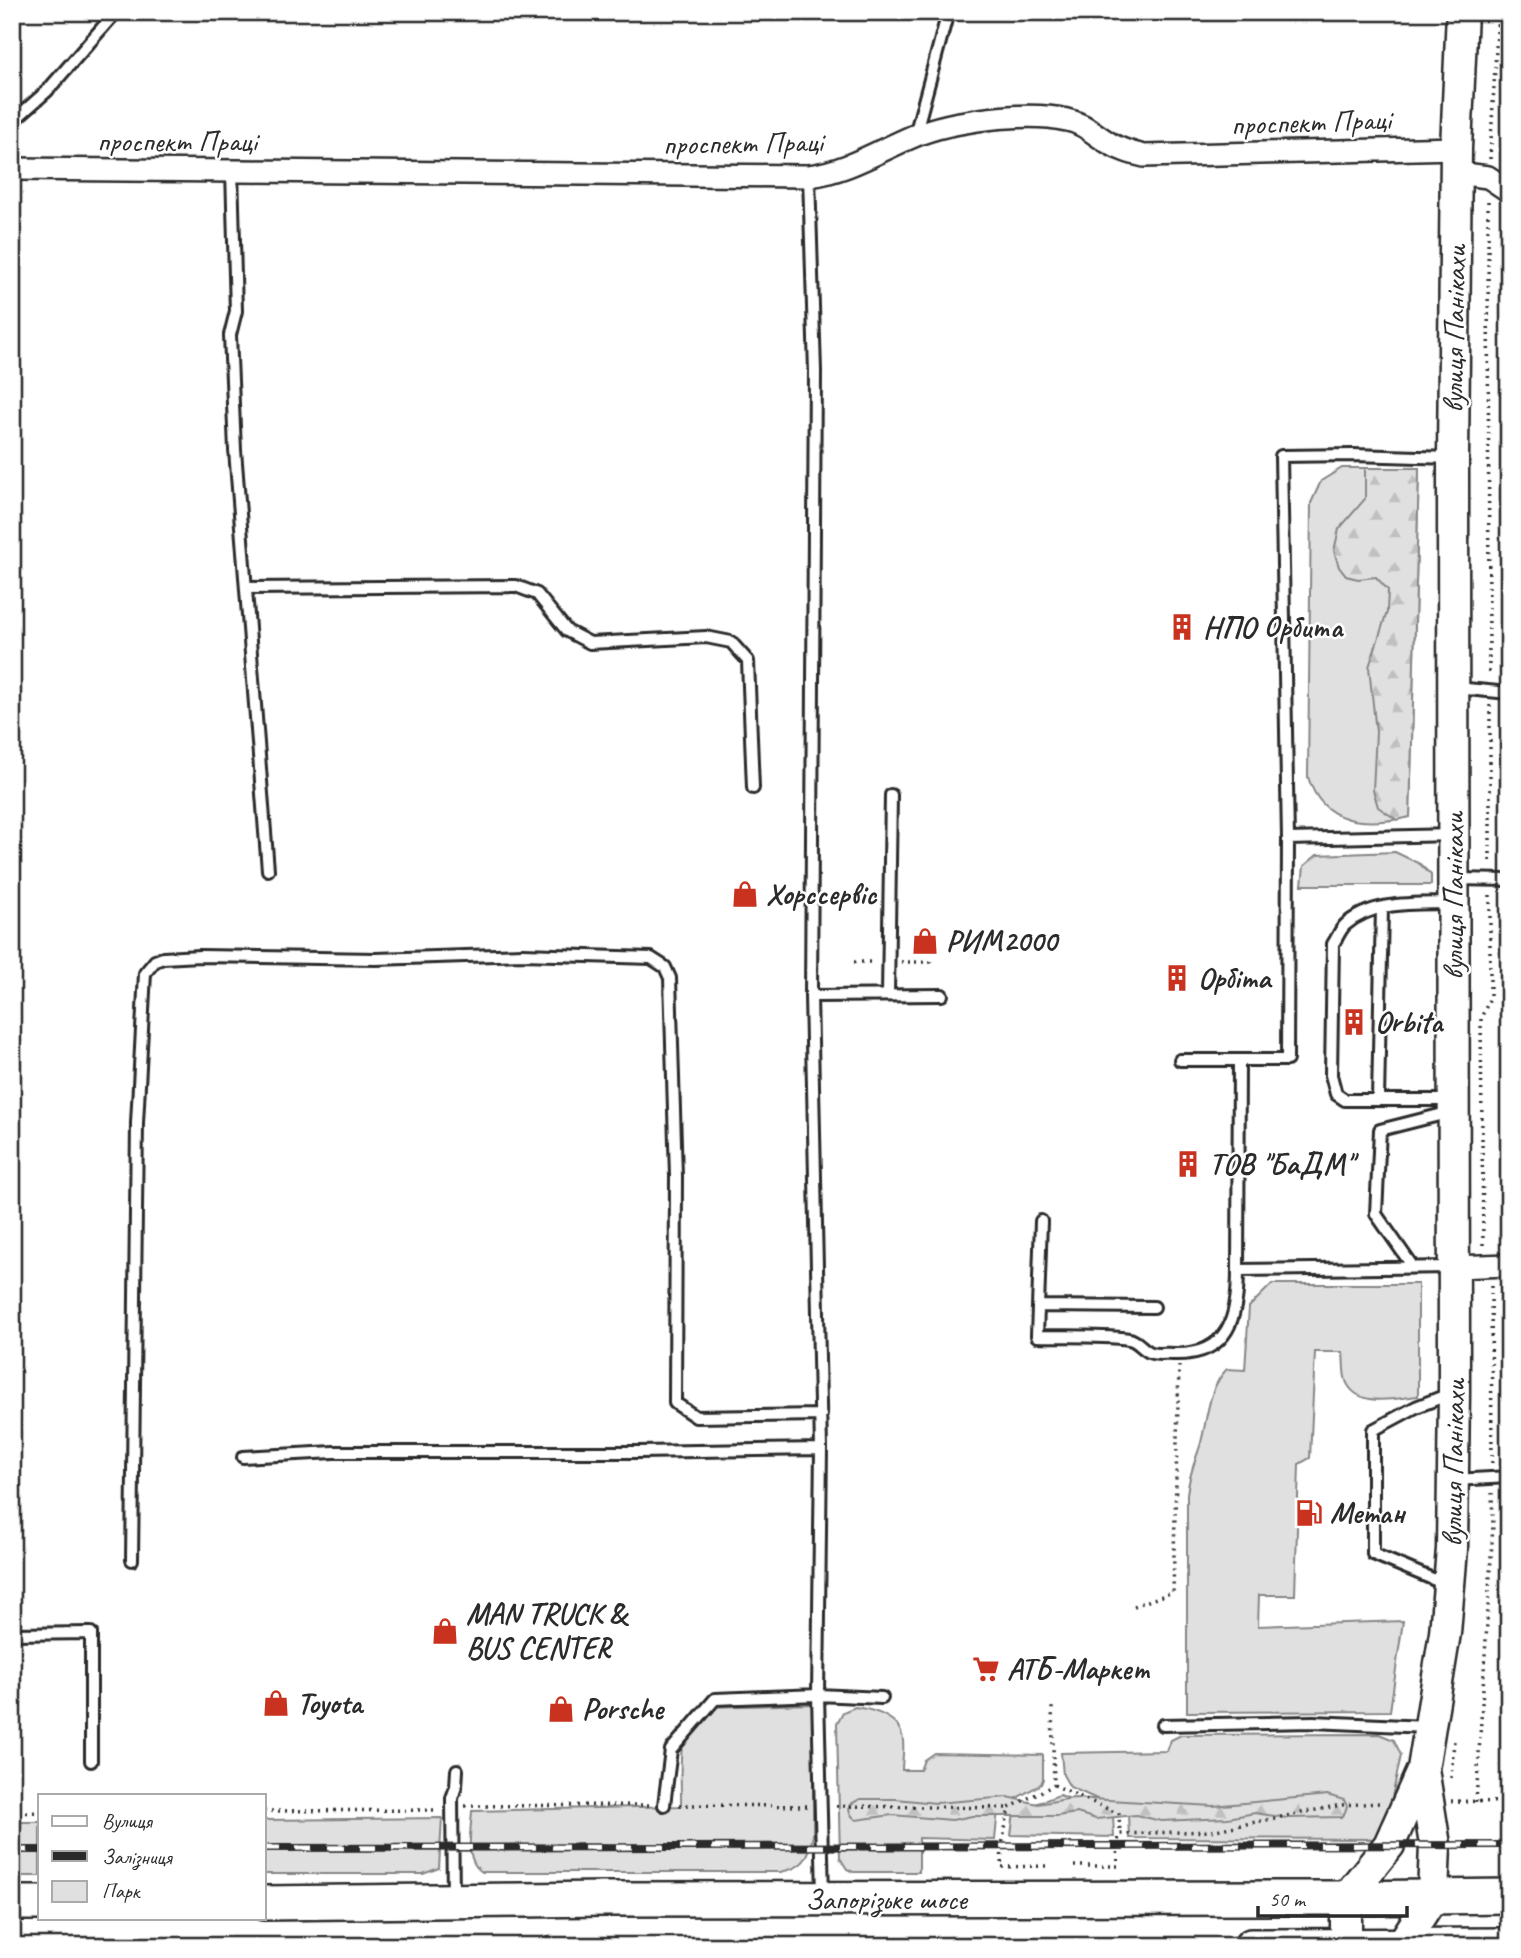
<svg xmlns="http://www.w3.org/2000/svg" width="1521" height="1958" font-family="Caveat,sans-serif">
<defs>
<pattern id="forest-firs" width="22" height="20" patternUnits="userSpaceOnUse" patternTransform="scale(1.75)"><rect width="22" height="20" fill="#e0e0e0"/><path d="M5 1l3.5 6h-7zM16 11l3.5 6h-7z" fill="#c0c0c0"/></pattern>
</defs>
<rect width="100%" height="100%" fill="#fff"/>
<filter id="ink" filterUnits="userSpaceOnUse"><feTurbulence type="fractalNoise" baseFrequency=".0143" numOctaves="2"/><feDisplacementMap in="SourceGraphic" scale="14" xChannelSelector="R" yChannelSelector="G"/><feConvolveMatrix kernelMatrix="1 2 1 2 8 2 1 2 1" color-interpolation-filters="sRGB"/></filter>
<g filter="url(#ink)">
<path fill="#e0e0e0" stroke="#868686" stroke-width="2" d="M1342,468H1419L1410,817C1366,826 1323,826 1308,777L1311,503L1321,481Z
M1395,852L1420,864L1431,875V885H1302L1304,866L1317,855Z
M1272,1284H1418V1396C1396,1398 1357,1409 1346,1381C1343,1373 1344,1360 1343,1352H1315L1310,1458L1299,1464L1295,1595H1259L1258,1626L1403,1621L1390,1711L1187,1712V1494C1189,1475 1194,1464 1200,1446C1208,1419 1207,1389 1227,1369L1245,1370L1249,1307Z
M813,1704V1835C809,1858 804,1868 780,1872H482C464,1861 471,1830 472,1811L681,1806C682,1773 673,1726 705,1707Z
M855,1707C870,1709 893,1715 900,1730C906,1741 902,1759 902,1770H920L924,1760L934,1753L1043,1755V1779L1041,1784L998,1809L995,1840L919,1838V1872H853L847,1869L840,1858L837,1723L843,1712Z
M1379,1734L1394,1740L1401,1755L1387,1821L1377,1839L1129,1838L1128,1813L1070,1787L1063,1775L1061,1753L1167,1751L1171,1740L1181,1735Z
M1059,1795L1113,1814L1114,1837L1011,1835L1014,1812Z
M442,1818L439,1868L423,1874H264V1820Z
M12,1822H40V1876H12Z"/>
<path fill="url(#forest-firs)" stroke="#868686" stroke-width="2" d="M1365,468H1419L1410,817L1397,820L1378,807L1373,790L1376,732L1369,667L1387,612L1388,590L1376,577L1358,579L1346,576L1339,567L1334,551L1339,529L1365,499Z
M1327,1795L1344,1800L1347,1806L1345,1812L1341,1817L1287,1818L1255,1813L1228,1818L1161,1821L1136,1815L1096,1819L1077,1813L1057,1816H972L952,1820L892,1815L856,1820C850,1815 849,1812 849,1805L860,1799H896L936,1803L1008,1797L1038,1804L1073,1798L1213,1806Z"/>
<g fill="none" stroke-linecap="round" stroke-linejoin="round">
<defs>
<path id="lane" d="M12,122L47,91L116,12
M915,135L948,12
M232,171L236,311L230,335L235,450L268,870
M809,176L815,371L811,996L821,1449L818,1695L823,1895
M246,588L516,586L537,594L567,631L590,643L706,637L731,642L748,661L753,788
M1456,688L1509,693
M1288,839L1453,835
M1456,879L1509,880
M888,995L891,795
M811,996L942,995
M1180,1060H1287L1288,839L1281,456L1353,455L1452,458
M1239,1060L1238,1270L1451,1267
M1378,1100L1382,908
M1450,1100H1345L1336,1094L1331,1075L1333,944C1337,938 1340,930 1345,925C1373,900 1417,904 1451,903
M1041,1221L1037,1336C1067,1337 1099,1335 1129,1339C1138,1340 1143,1351 1152,1353C1158,1355 1167,1353 1173,1354C1229,1356 1238,1317 1238,1270
M1413,1267L1376,1214L1380,1130L1451,1112
M1038,1306L1154,1307
M243,1457L334,1452H639L821,1449
M1454,1480L1509,1477
M132,1560L137,1123L145,973L155,961L163,958L200,956L376,959L523,954L651,958L665,967L670,978L676,1176L675,1403L696,1417L821,1415
M1447,1585L1373,1554V1430L1416,1407L1452,1393
M12,1634L91,1633V1761
M1163,1725L1313,1722L1427,1727
M664,1805L671,1750L715,1699L818,1695L882,1698
M453,1899L452,1798L456,1787L457,1770"/>
<path id="street" d="M12,169L809,176C848,171 878,151 914,136C951,120 1028,111 1067,120C1084,123 1095,135 1109,143C1120,150 1132,153 1144,156L1456,148
M1456,173L1488,177L1509,191
M1453,1267L1509,1265"/>
<path id="secondary" d="M1346,1946V1898L1389,1845L1423,1769L1445,1633L1452,1549L1454,1392L1453,458L1456,148L1462,12
M1401,1946L1433,1896L1435,1845L1423,1769"/>
<path id="primary" d="M12,1903H40
M264,1903L607,1899L1346,1898L1509,1896
M1251,1946L1509,1945"/>
</defs>
<use href="#lane" stroke="#2b2b2b" stroke-width="16"/>
<use href="#street" stroke="#2b2b2b" stroke-width="26"/>
<use href="#secondary" stroke="#2b2b2b" stroke-width="35"/>
<use href="#primary" stroke="#2b2b2b" stroke-width="38"/>
<path stroke="#2b2b2b" stroke-width="3.5" stroke-dasharray="2 5" stroke-linecap="butt" d="M1490,159L1498,12
M1488,201L1489,677
M1490,705V866
M854,962H873
M901,962H930V957
M1483,1245L1481,1018L1490,998V894
M1491,1286L1492,1464
M1134,1606L1173,1592L1179,1366
M1451,1778L1454,1741
M1054,1785L1119,1814L1120,1834
M1451,1801L1509,1802
M1476,1802L1493,1525L1492,1493
M679,1805L808,1806
M465,1806L650,1805
M836,1806L1009,1808
M264,1811L437,1810
M12,1813L40,1812
M1046,1866L1001,1867L1002,1845L1009,1808L1054,1785L1052,1706
M1074,1866H1118L1117,1844L1120,1834L1211,1831L1341,1805L1381,1803"/>
<use href="#lane" stroke="#fff" stroke-width="10"/>
<use href="#street" stroke="#fff" stroke-width="21"/>
<use href="#secondary" stroke="#fff" stroke-width="30"/>
<use href="#primary" stroke="#fff" stroke-width="33"/>
<defs>
<path id="rail" d="M264,1848L1509,1845
M12,1850H40"/>
</defs>
<use href="#rail" stroke="#2b2b2b" stroke-width="8"/>
<use href="#rail" stroke="#fff" stroke-width="5" stroke-dasharray="16" stroke-linecap="butt"/>
</g>
</g>
<defs>
<symbol id="building-bare" viewBox="-9 -9 18 18"><path d="M-4-6H4V6H1V3H-1V6H-4ZM-2.5-4.3h1.7v1.8h-1.7ZM.8-4.3h1.7v1.8H.8ZM-2.5-1h1.7V.8h-1.7ZM.8-1h1.7V.8H.8Z" fill="#c8321e" stroke="#fff" stroke-width="2.5" paint-order="stroke"/></symbol>
<symbol id="shop-bare" viewBox="-9 -9 18 18"><path d="M-5-2.5h2.3a2.7 3.5 0 0 1 5.4 0H5L5.5 6h-11ZM-1.5-2.5h3a1.5 2.3 0 0 0-3 0Z" fill="#c8321e" stroke="#fff" stroke-width="2.5" paint-order="stroke"/></symbol>
<symbol id="fuel-bare" viewBox="-9 -9 18 18"><path d="M-5.5-6h7V0h2V4h1.3V-2.5L3-4.5l.8-.8L6-3V5H2.5V1h-1V6h-7ZM-4.2-4.7v3.2H.2V-4.7Z" fill="#c8321e" stroke="#fff" stroke-width="2.5" paint-order="stroke"/></symbol>
<symbol id="supermarket-bare" viewBox="-9 -9 18 18"><path d="M-6-5.5h2.5l.6 2H6L4.5 2H-2.5L-4.4-4H-6ZM-1.5 3.2a1.3 1.3 0 1 0 .1 0ZM3 3.2a1.3 1.3 0 1 0 .1 0Z" fill="#c8321e" stroke="#fff" stroke-width="2.5" paint-order="stroke"/></symbol>
</defs>
<g fill-rule="evenodd">
<use href="#building-bare" x="1163" y="608" width="38" height="38"/>
<use href="#shop-bare" x="726" y="875" width="38" height="38"/>
<use href="#shop-bare" x="906" y="922" width="38" height="38"/>
<use href="#building-bare" x="1158" y="959" width="38" height="38"/>
<use href="#building-bare" x="1335" y="1003" width="38" height="38"/>
<use href="#building-bare" x="1169" y="1145" width="38" height="38"/>
<use href="#fuel-bare" x="1290" y="1494" width="38" height="38"/>
<use href="#shop-bare" x="426" y="1612" width="38" height="38"/>
<use href="#supermarket-bare" x="967" y="1650" width="38" height="38"/>
<use href="#shop-bare" x="257" y="1684" width="38" height="38"/>
<use href="#shop-bare" x="542" y="1690" width="38" height="38"/>
</g>
<g text-anchor="middle" stroke-width="5" stroke-linejoin="round" paint-order="stroke">
<g font-size="30" fill="#2b2b2b" stroke="#fff">
<text transform="translate(1311 122) rotate(-2)" y="10">проспект Праці</text>
<text x="177" y="151">проспект Праці</text>
<text transform="translate(743 143) rotate(-1)" y="10">проспект Праці</text>
<text transform="translate(1454 329) rotate(-89)" y="10">вулиця Панікахи</text>
<text transform="translate(1453 896) rotate(-90)" y="10">вулиця Панікахи</text>
<text transform="translate(1453 1463) rotate(-89)" y="10">вулиця Панікахи</text>
<text x="886" y="1909">Запорізьке шосе</text>
</g>
<g font-size="30" font-weight="bold" fill="#2b2b2b" stroke="#fff" text-anchor="start">
<text x="1203" y="637">НПО Орбита</text>
<text x="766" y="904">Хорссервіс</text>
<text x="946" y="951">РИМ2000</text>
<text x="1198" y="988">Орбіта</text>
<text x="1375" y="1032">Orbita</text>
<text x="1209" y="1174">ТОВ "БаДМ"</text>
<text x="1330" y="1523">Метан</text>
<text x="466" y="1624">MAN TRUCK &amp;<tspan x="466" dy="34">BUS CENTER</tspan></text>
<text x="1007" y="1679">АТБ-Маркет</text>
<text x="297" y="1713">Toyota</text>
<text x="582" y="1719">Porsche</text>
</g>
</g>
<rect width="1521" height="1958" fill="none" stroke="#fff" stroke-width="42"/>
<rect x="21" y="21" width="1479" height="1916" fill="none" stroke="#2b2b2b" stroke-width="2.5" filter="url(#ink)"/>
<rect x="38" y="1794" width="228" height="126" fill="#ffffff" stroke="#aaaaaa" stroke-width="2"/>
<rect x="52" y="1816" width="35" height="10" fill="#ffffff" stroke="#aaaaaa" stroke-width="2"/>
<text x="102" y="1828" font-size="21" fill="#2b2b2b">Вулиця</text>
<rect x="52" y="1851" width="35" height="10" fill="#2b2b2b" stroke="#aaaaaa" stroke-width="2"/>
<text x="102" y="1864" font-size="21" fill="#2b2b2b">Залізниця</text>
<rect x="52" y="1881" width="35" height="21" fill="#e0e0e0" stroke="#aaaaaa" stroke-width="2"/>
<text x="102" y="1898" font-size="21" fill="#2b2b2b">Парк</text>
<path d="M1258 1906v10h149v-10" fill="none" stroke="#2b2b2b" stroke-width="3.5"/>
<text x="1269" y="1906" font-size="21" fill="#2b2b2b" stroke="#ffffff" stroke-width="5" paint-order="stroke">50 m</text>
</svg>
